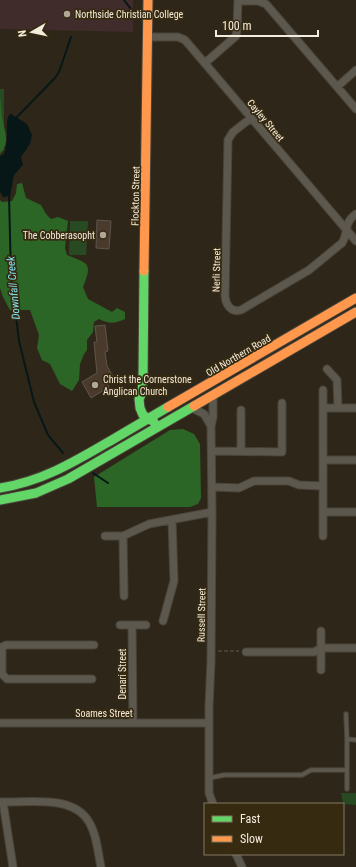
<svg xmlns="http://www.w3.org/2000/svg" width="356" height="867" font-family="'Roboto Condensed',sans-serif">
<rect width="100%" height="100%" fill="#2e2719"/>
<path fill="#3f2c2b" d="M0,0H133V32L0,29Z"/>
<path fill="#274a23" d="M0,89H4V151H0Z
M70,221H88L86,255H69Z
M341,793H356V805L343,804Z"/>
<path fill="#2b6626" d="M0,97C1,103 1,110 2,117C4,131 11,141 0,154Z
M22,183L26,198L41,205L46,214L51,219L58,217L68,221L65,248L67,255C88,264 93,262 83,287L88,299L112,312L117,308L125,312V319C113,324 110,324 99,319L94,322L93,332L87,340V350L84,354L80,364L79,380L72,391L60,384L50,364L42,360L37,348L39,335L30,310H21L18,312L10,310L3,297L0,288V200L2,202L12,201L16,193L17,184Z
M183,429L194,434L200,444L201,498L198,504L190,507H97L94,477L170,430Z"/>
<path fill="#071718" d="M11,114L27,124L32,135L30,144L21,157L23,165L14,175L10,196L3,197L0,192V156L4,154C6,148 7,141 7,135C7,127 6,122 9,115Z"/>
<g fill="none" stroke-linecap="round" stroke-linejoin="round">
<path stroke="#071718" stroke-width="2" d="M124,0L137,17
M15,119L55,78L59,72L71,37
M9,195L11,276L19,341L34,402L48,435L63,453
M93,473L108,483"/>
</g>
<path fill="#493a2b" stroke="#5e554c" d="M97,220L111,221L109,249L96,248Z
M105,325L108,351L105,352L107,366L114,378L106,382L109,387L91,398L82,382L97,373L94,342H97L95,326Z"/>
<g fill="none" stroke-linecap="round" stroke-linejoin="round">
<defs>
<path id="lane" d="M346,714L347,739
M347,770V789
M209,778L224,775H302L311,770H347V739L356,740"/>
<path id="street" d="M238,1H258L266,4L356,109
M148,37H178L185,40L356,241
M205,63L236,36L237,30L238,0
M337,87L356,70
M251,118L233,132L228,140L225,296C226,305 231,313 241,310L309,270L342,243C349,232 343,223 356,214
M327,369L337,380L338,408
M213,396V417L211,426L212,512L211,661L209,707V793L213,804
M192,408L204,414L211,426
M323,408H356
M212,451L282,452V403
M241,451V410
M323,460H356
M212,487L239,488L254,481H289L299,485L323,486
M323,512H356
M105,536H123L149,524L212,512
M123,536L124,596
M323,536V390
M163,621L174,581L172,520
M120,625H146
M132,625L133,723
M321,631V670
M246,652H314L321,648H356
M92,679H7L2,674V647L6,645H94
M0,723H209
M0,802C28,803 73,794 89,822C97,835 98,853 101,867
M3,802L13,867
M236,854L242,867"/>
<path id="fast" d="M144,271L143,379L142,393L139,399L140,408L143,415L154,422
M0,488C45,481 79,459 117,437C134,427 151,417 168,407
M0,500L36,493L68,479L194,406"/>
<path id="slow" d="M144,271L148,0
M194,406L356,312
M168,407L356,298"/>
</defs>
<use href="#lane" stroke="#4a443a" stroke-width="5.5"/>
<use href="#street" stroke="#4a443a" stroke-width="9"/>
<use href="#fast" stroke="#4a443a" stroke-width="11"/>
<use href="#slow" stroke="#4a443a" stroke-width="11"/>
<path stroke="#605b52" stroke-width="1" stroke-dasharray="4 2" stroke-linecap="butt" d="M218,651H239"/>
<use href="#lane" stroke="#5d584e" stroke-width="3.5"/>
<use href="#street" stroke="#5d584e" stroke-width="7"/>
<use href="#fast" stroke="#63d668" stroke-width="9"/>
<use href="#slow" stroke="#ff974d" stroke-width="9"/>
</g>
<g fill="#afa798" stroke="#362a11" stroke-width="1.5">
<circle cx="67" cy="14" r="4"/>
<circle cx="103" cy="235" r="4"/>
<circle cx="95" cy="385" r="4"/>
</g>
<g text-anchor="middle" stroke-width="3.5" stroke-linejoin="round" paint-order="stroke">
<g font-size="10" fill="#f4ecdd" stroke="#362a11" text-anchor="start">
<text x="75" y="18">Northside Christian College</text>
<text x="95" y="239" text-anchor="end">The Cobberasopht</text>
<text x="103" y="383">Christ the Cornerstone<tspan x="103" dy="12">Anglican Church</tspan></text>
</g>
<g font-size="10" fill="#f4ecdd" stroke="#362a11">
<text transform="translate(266 120) rotate(50)" y="4">Cayley Street</text>
<text transform="translate(135 196) rotate(-89)" y="4">Flockton Street</text>
<text transform="translate(216 270) rotate(-89)" y="4">Nerli Street</text>
<text transform="translate(238 355) rotate(-30)" y="4">Old Northern Road</text>
<text transform="translate(201 615) rotate(-89)" y="4">Russell Street</text>
<text transform="translate(122 674) rotate(-90)" y="4">Denari Street</text>
<text x="104" y="717">Soames Street</text>
</g>
<g font-size="11" font-style="italic" fill="#83e4f4" stroke="#362a11">
<text transform="translate(13 288) rotate(-95)" y="4">Downfall Creek</text>
</g>
</g>
<rect x="204" y="803" width="140" height="52" fill="#362a11" stroke="#827863"/>
<rect x="212" y="816" width="20" height="6" fill="#63d668" stroke="#827863"/>
<text x="240" y="823" font-size="12" fill="#f4ecdd">Fast</text>
<rect x="212" y="836" width="20" height="6" fill="#ff974d" stroke="#827863"/>
<text x="240" y="843" font-size="12" fill="#f4ecdd">Slow</text>
<g transform="translate(32 32) rotate(261)" stroke="#362a11" stroke-width="3" paint-order="stroke">
<path d="M0-3L7 15L0 10L-7 15Z" fill="#f4ecdd"/>
<text y="-6" font-size="11" font-weight="bold" text-anchor="middle" fill="#f4ecdd">N</text>
</g>
<path d="M216 30v6h102v-6" fill="none" stroke="#f4ecdd" stroke-width="2"/>
<text x="222" y="30" font-size="12" fill="#f4ecdd" stroke="#362a11" stroke-width="3" paint-order="stroke">100 m</text>
</svg>
